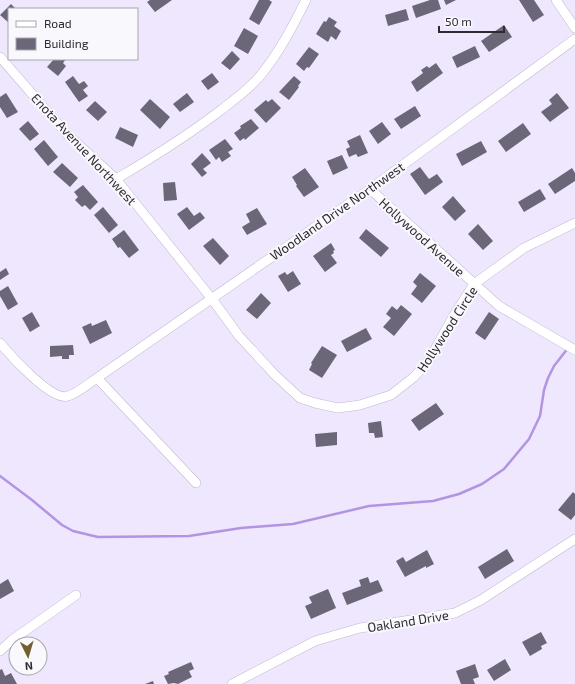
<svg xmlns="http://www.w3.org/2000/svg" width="575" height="684" font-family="'Exo 2',sans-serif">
<rect width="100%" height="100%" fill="#efe7fd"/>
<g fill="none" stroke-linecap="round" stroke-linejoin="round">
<path stroke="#b294e3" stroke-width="2.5" d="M0,476L32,500L62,525L73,531L98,537L189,536L241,528L293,524L369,506L433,501L459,494L482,484L504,469L529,439L540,416L544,390L548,378L554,366L568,348"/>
</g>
<path fill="#6c6679" d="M150,0H172L155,12L147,2Z
M259,0H269L272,2L259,25L249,19Z
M430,0H438L441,9L416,18L412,6Z
M444,0H456L446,5Z
M519,0H534L544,15L533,22Z
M11,4L16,9H9V23L0,15Z
M406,9L409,20L388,26L385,15Z
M329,17L337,22L334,26L341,31L336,40L331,36L328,42L316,34L324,21L326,22Z
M504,25L512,37L489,52L481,41Z
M244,28L258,36L248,54L234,46Z
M475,46L480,57L457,68L452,57Z
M309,47L319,54L309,68L307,67L304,71L296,64Z
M232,51L240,59L230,70L221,63Z
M54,59H66L63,63L66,66L58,76L47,67Z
M436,63L443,73L417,92L411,82L423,73L421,70L427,66L429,68Z
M212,73L219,82L208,90L201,81Z
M73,76L79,84L84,81L88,86L83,90L88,96L79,102L65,82Z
M294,76L301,82L298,86L299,87L289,100L279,92Z
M6,93L18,112L7,118L0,107V97Z
M187,93L194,102L180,112L173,104Z
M557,93L569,108L550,122L541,112L552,104L549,100Z
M150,99L170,117L160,129L140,110Z
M272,99L281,108L266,123L254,110L266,100L268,102Z
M95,101L107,112L98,121L86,110Z
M415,106L421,116L401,129L394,119Z
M251,119L259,128L245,140L244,138L240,141L234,133L241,128L240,126Z
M28,121L39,134L30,141L19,129Z
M382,122L391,134L378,144L369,131Z
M523,123L531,134L506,152L498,141Z
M120,127L138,135L133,147L115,138Z
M360,135L368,153L358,157L356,154L349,157L346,149L350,147L347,141Z
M225,139L233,149L228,152L231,156L222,162L219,157L216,160L209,150Z
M44,140L58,157L48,166L34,149Z
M481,141L487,152L462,166L456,154Z
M202,153L211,163L203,169L207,173L202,177L191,164Z
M342,155L348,168L333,175L327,161Z
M62,163L78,178L70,187L53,172Z
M420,167L429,179L437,174L443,182L425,195L410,174Z
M305,168L319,187L304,197L296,186L297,185L292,177Z
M572,168L575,173V181L555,194L548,184Z
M175,182L177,200L164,201L163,183Z
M83,185L98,202L90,210L85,205L82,207L75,200L78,197L74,192Z
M540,189L546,199L524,212L518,202Z
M453,196L466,211L455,221L442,207Z
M103,207L118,225L109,233L94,215Z
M187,207L194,216L200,212L205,218L189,230L177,214Z
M257,208L267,224L247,235L242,227L250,222L246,214Z
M478,224L493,241L483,250L468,234Z
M366,229L389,248L381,257L359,238Z
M124,230L139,250L129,258L120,247L118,248L112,239Z
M213,238L229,256L220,265L203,246Z
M331,243L335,250L333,251L334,253L331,255L337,263L325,272L313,256Z
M6,268L9,274L0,280V272Z
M293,271L301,284L288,292L278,276L285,272L287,275Z
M420,273L436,286L422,303L411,294L417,286L413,282Z
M8,286L18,304L8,310L0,296V291Z
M261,293L271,303L257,319L246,310Z
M401,305L412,314L394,336L383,327L391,318L386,314L392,306L397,310Z
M32,312L40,326L30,332L22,318Z
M489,312L499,319L485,340L475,333Z
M106,320L112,333L90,344L82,327L91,323L92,326Z
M366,328L372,339L347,352L341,341Z
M73,345L74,355H69V359H62V356L50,357V346Z
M322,346L337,355L322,378L309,370L312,364L311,363Z
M436,403L444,414L419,431L411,420Z
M381,421L383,437L375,438L374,433H369L368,423Z
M337,432V445L316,447L315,434Z
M573,492L575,494V515L571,520L558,510Z
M507,549L514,561L485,579L478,567Z
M427,550L434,564L426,568V566L405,577L396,561L403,557L406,562Z
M368,577L370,583L378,580L383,591L347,605L342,593L361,586L359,580Z
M8,579L14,591L0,599V584Z
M328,589L336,608L311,619L305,606L312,603L309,597Z
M541,632L547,643L541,646L542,649L530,656L522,642Z
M505,659L511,670L494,681L487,670Z
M191,662L194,669L189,671L192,677L178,684L174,683L168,684L164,676L169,674L168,672Z
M475,664L479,677L473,679L475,684H461L456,671Z
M2,669L5,676L11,673L17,684H0V670Z
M153,681L154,684H145Z"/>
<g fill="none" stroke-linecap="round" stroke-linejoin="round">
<defs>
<path id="minor" d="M556,0L575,28
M0,57L66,133L116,179L212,299L239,336L275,375L300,398L315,403L338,408L360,405L391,395L414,377L429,360L453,317L474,284L524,248L575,223
M116,179C152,158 187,136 221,110C234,100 249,89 260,76C279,53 293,26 306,0
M370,189L499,306L575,350
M0,343C10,355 52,402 68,396C78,393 88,384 97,378L370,189L575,39
M97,378L196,483
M0,651L12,640L76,595
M232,684L315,641L360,628L455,613L481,600L575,539"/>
</defs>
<use href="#minor" stroke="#c0b9ce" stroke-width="10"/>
<use href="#minor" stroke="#fff" stroke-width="9"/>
</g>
<g text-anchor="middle" stroke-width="4" stroke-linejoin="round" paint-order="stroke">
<g font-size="13" fill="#2d2a32" stroke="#f9f8fc">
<text transform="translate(84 149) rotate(47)" y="5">Enota Avenue Northwest</text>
<text transform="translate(337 211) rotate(-35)" y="5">Woodland Drive Northwest</text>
<text transform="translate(422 237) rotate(42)" y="5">Hollywood Avenue</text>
<text transform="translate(447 329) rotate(-57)" y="5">Hollywood Circle</text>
<text transform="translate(408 621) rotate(-9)" y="5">Oakland Drive</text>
</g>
</g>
<rect x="8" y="8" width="130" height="52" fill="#f9f8fc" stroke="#a7a6ab"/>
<rect x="16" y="21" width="20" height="6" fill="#ffffff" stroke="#a7a6ab"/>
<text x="44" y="28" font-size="12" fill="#2d2a32">Road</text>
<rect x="16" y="38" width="20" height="12" fill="#6c6679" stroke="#a7a6ab"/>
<text x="44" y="48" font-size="12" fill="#2d2a32">Building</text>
<g transform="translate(28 656) rotate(175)"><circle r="19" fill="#f9f8fc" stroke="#a7a6ab"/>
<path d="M0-3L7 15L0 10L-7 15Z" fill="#71602e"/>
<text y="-6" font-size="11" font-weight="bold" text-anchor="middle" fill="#2d2a32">N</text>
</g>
<path d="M439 26v6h65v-6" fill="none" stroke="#2d2a32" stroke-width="2"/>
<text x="445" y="26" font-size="12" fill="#2d2a32" stroke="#f9f8fc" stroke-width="3" paint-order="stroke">50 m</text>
</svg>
